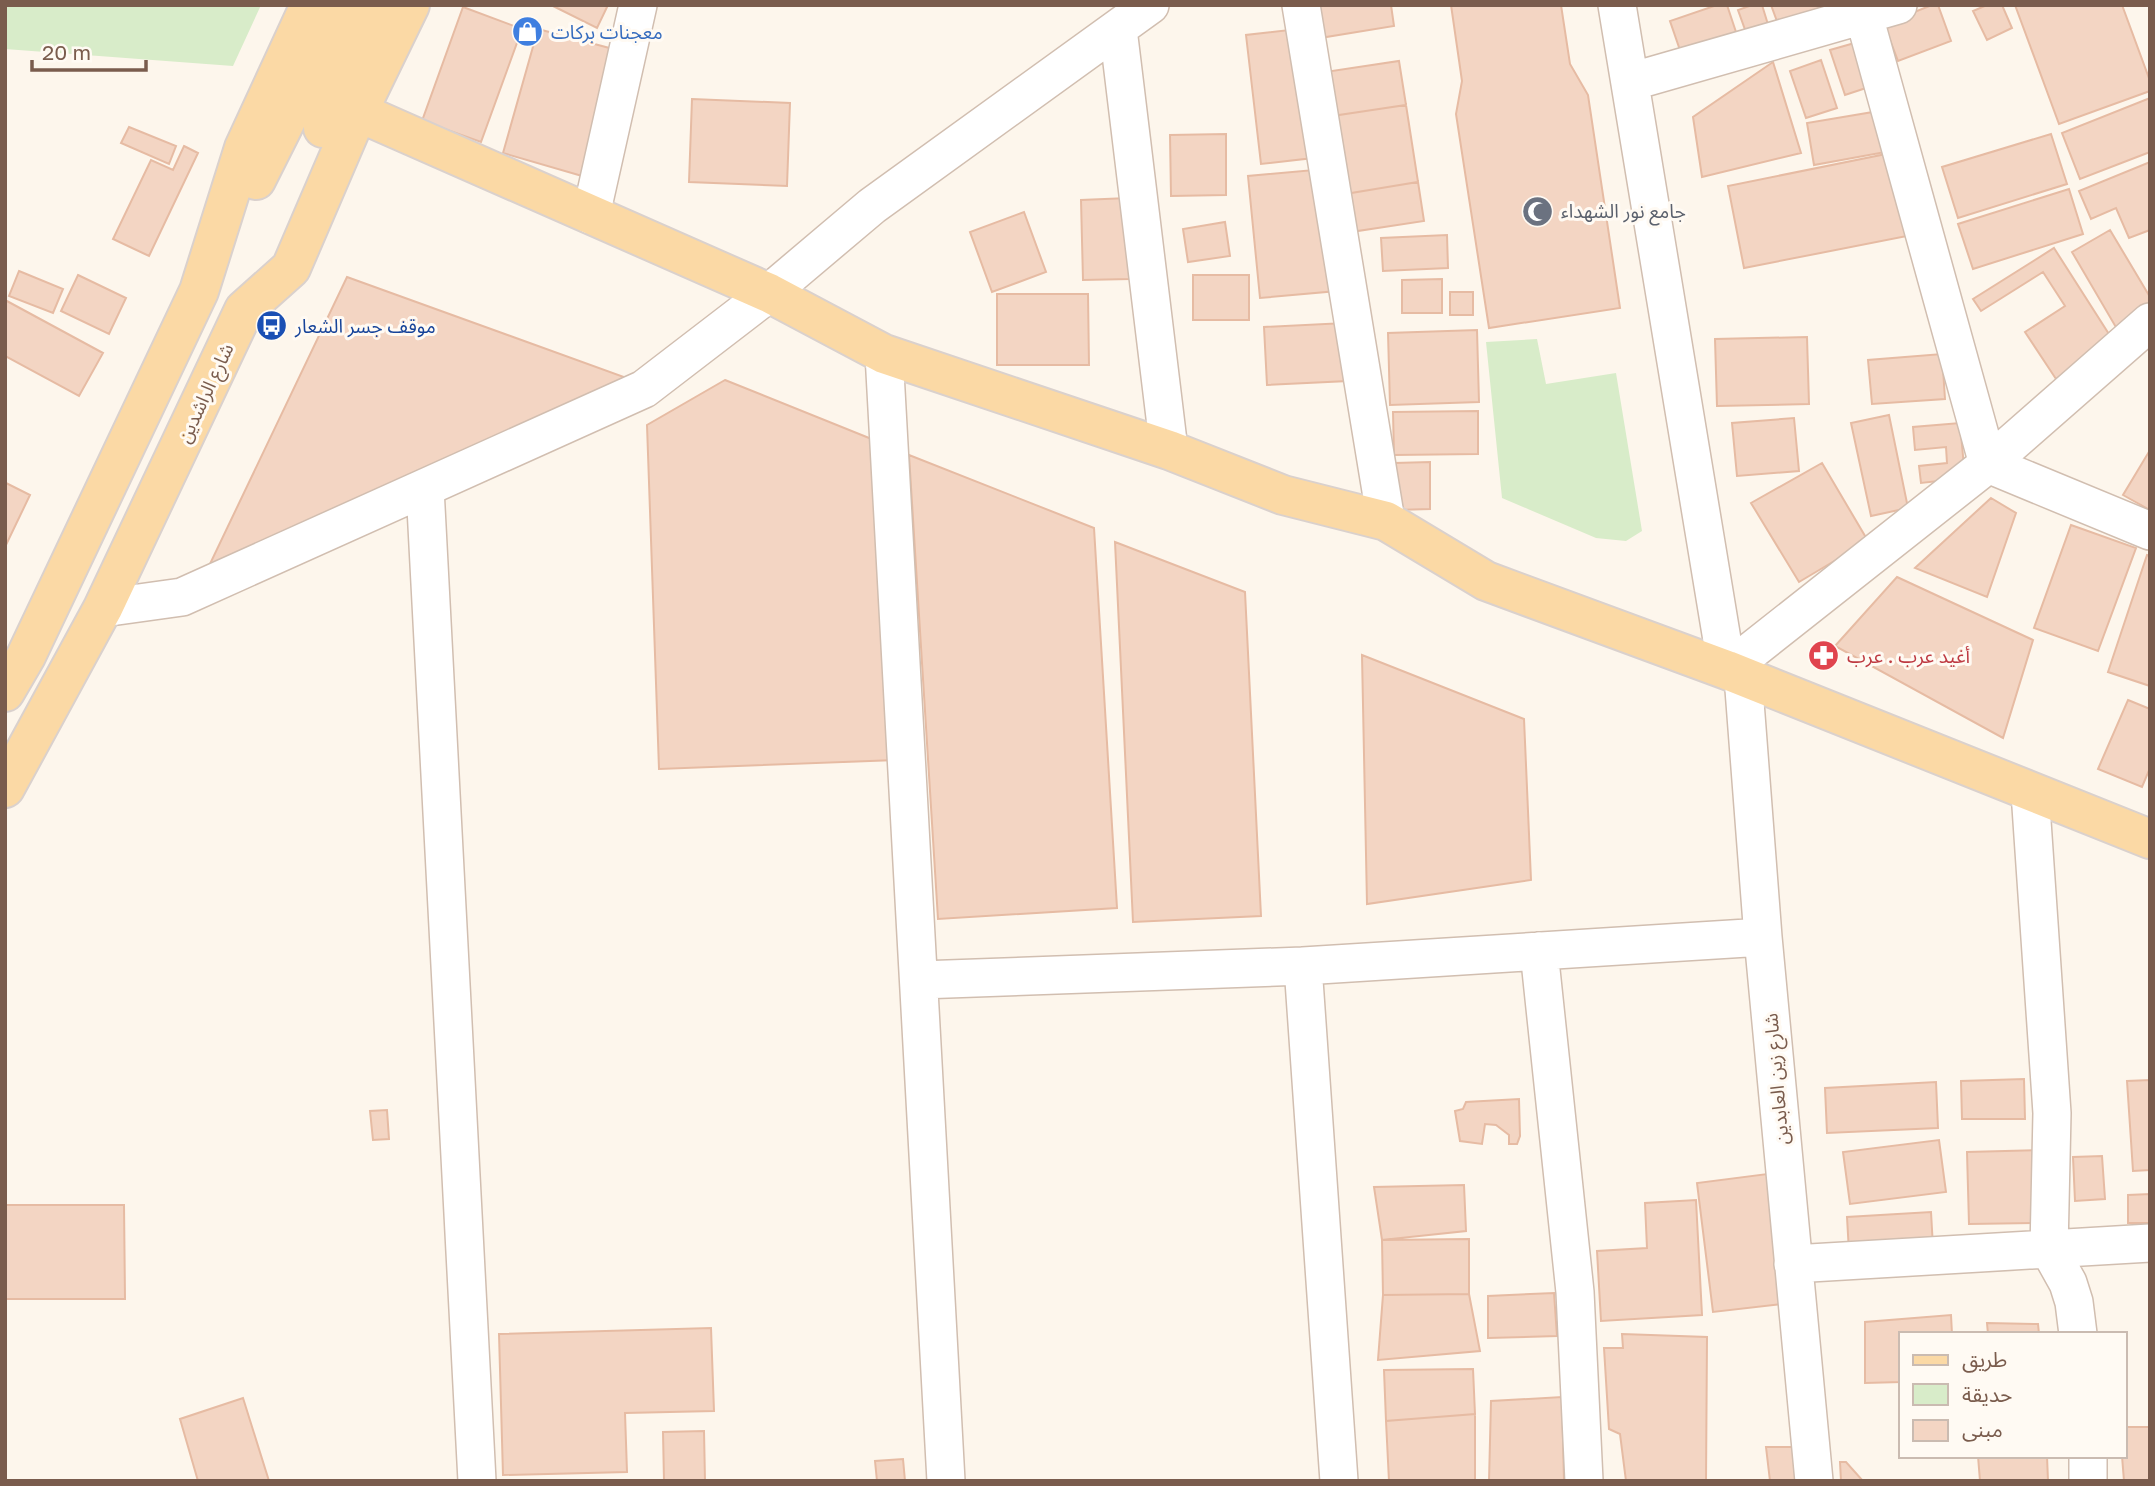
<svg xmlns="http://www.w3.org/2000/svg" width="2155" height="1486" font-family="'Golos Text','Noto Sans Arabic',sans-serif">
<rect width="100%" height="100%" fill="#fdf6ec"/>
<path fill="#d8ecc9" d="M5,5H261L233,66L5,49Z
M1537,339L1546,384L1616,373L1642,531L1626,541L1596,538L1502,498L1486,342Z"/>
<path fill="#f3d5c3" stroke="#e6bba3" stroke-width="2" d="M551,5H608L597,28Z
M1316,5H1391L1394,26L1320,38Z
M1451,5H1561L1570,64L1588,95L1620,308L1489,328L1456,114L1462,81Z
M1717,5H1727L1738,38L1682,56L1670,21Z
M1752,5H1762L1770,31L1748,38L1738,10Z
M1771,5H1827L1778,24Z
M1932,5H1938L1951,41L1898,61L1884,24Z
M1987,5H2002L2012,28L1987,40L1973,11Z
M2015,5H2122L2150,81V91L2059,124Z
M463,7L522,29L481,142L422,121Z
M538,29L617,50L582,176L503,153Z
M1298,29L1313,158L1261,164L1246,35Z
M1858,42L1872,86L1845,95L1830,50Z
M1821,60L1837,108L1806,118L1790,71Z
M1399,61L1406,105L1332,116L1325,72Z
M1773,62L1801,153L1702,177L1693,117Z
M2150,98V152L2080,179L2062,133Z
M692,99L790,103L787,186L689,182Z
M1406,105L1418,182L1345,194L1332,116Z
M1885,110L1891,151L1814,165L1807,123Z
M129,127L176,146L169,164L121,143Z
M1226,134V195L1171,196L1170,135Z
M2051,134L2067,184L1958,218L1942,167Z
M184,146L198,153L149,256L113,239L151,160L173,170Z
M1891,153L1907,236L1744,268L1728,186Z
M2150,162V230L2129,238L2116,208L2091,219L2079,191Z
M1325,169L1337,291L1260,298L1248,176Z
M1418,182L1424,221L1351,232L1345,194Z
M2069,189L2083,234L1973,269L1958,224Z
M1128,198L1130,279L1083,280L1081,200Z
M1024,212L1046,272L992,292L970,232Z
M1225,222L1230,256L1188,262L1183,229Z
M2110,230L2150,297V310L2117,329L2072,252Z
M1447,235L1448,268L1383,271L1381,238Z
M2054,248L2114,342L2056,379L2025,332L2065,306L2043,272L1981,311L1973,299Z
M19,271L63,289L53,313L9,296Z
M78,275L126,298L109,334L61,311Z
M1193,275H1249V320H1193Z
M347,277L635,381L209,566Z
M1442,279V313H1402V280Z
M1450,292H1473V315H1450Z
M997,294H1088L1089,365H997Z
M5,300L103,353L79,396L5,356Z
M1345,323L1348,381L1267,385L1264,327Z
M1477,330L1479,402L1390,405L1388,333Z
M1807,337L1809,404L1717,406L1715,339Z
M1942,354L1945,399L1872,404L1868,360Z
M725,380L884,444L896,760L659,769L647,425Z
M1478,411V454L1394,455L1393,412Z
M1889,415L1908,508L1871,516L1851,423Z
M1794,418L1799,471L1737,476L1732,423Z
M1960,423L1965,478L1921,483L1919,466L1947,463L1946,447L1915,450L1913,427Z
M2150,450V510L2123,495Z
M909,455L1094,528L1117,908L938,919Z
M1430,462V509L1396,510L1395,463Z
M1822,463L1868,541L1799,582L1751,503Z
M6,483L30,495L5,547V484Z
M1991,498L2016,513L1987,597L1915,568Z
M2071,525L2136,548L2098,651L2034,628Z
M1115,542L1245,592L1261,916L1133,922Z
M2147,555L2150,556V686L2108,672Z
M1897,577L2033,640L2003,738L1835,646Z
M1362,655L1524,719L1531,880L1367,904Z
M2128,700L2150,709V768L2142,787L2098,769Z
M2024,1079L2025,1119H1962L1961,1081Z
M2150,1080V1170L2133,1171L2127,1081Z
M1936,1082L1938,1128L1827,1133L1825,1088Z
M1519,1099L1520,1136L1517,1144H1509V1135L1496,1125L1485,1124L1482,1144L1460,1141L1455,1111L1463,1109L1466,1102Z
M387,1110L389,1139L373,1140L370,1111Z
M1939,1140L1946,1192L1850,1204L1843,1152Z
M2040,1150L2042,1223L1969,1224L1967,1152Z
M2102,1156L2105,1199L2075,1201L2073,1157Z
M1775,1173L1790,1303L1713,1312L1697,1183Z
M1464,1185L1466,1231L1382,1240L1374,1187Z
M2150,1194V1223H2128V1195Z
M1696,1200L1702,1315L1601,1321L1597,1251L1647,1248L1645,1203Z
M5,1205H124L125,1299H5Z
M1931,1212L1933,1247L1849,1252L1847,1217Z
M1469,1239V1294L1383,1295L1382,1240Z
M1554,1293L1557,1336L1488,1338V1296Z
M1469,1294L1480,1351L1378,1360L1383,1295Z
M1951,1315L1952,1334H1901V1382L1865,1383V1322Z
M1987,1323L2038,1324L2039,1334H1988Z
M711,1328L714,1411L625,1413L627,1472L503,1475L499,1334Z
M1622,1334L1707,1337L1706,1481H1626L1620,1434L1609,1429L1604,1348H1623Z
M1473,1369L1475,1414L1386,1421L1384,1370Z
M1562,1397L1564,1481H1489L1491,1401Z
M243,1398L269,1481H198L180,1419Z
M1475,1414V1481H1389L1386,1421Z
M2125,1427H2150V1481H2124L2122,1456H2125Z
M704,1431L705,1481H664L663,1432Z
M1766,1447H1798L1802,1481H1770Z
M1978,1456H2047L2048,1481H1980Z
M903,1459L905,1481H877L875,1461Z
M1840,1462H1846L1863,1481H1841Z"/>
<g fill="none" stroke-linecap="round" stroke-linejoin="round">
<defs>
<path id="minor" d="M1301,5L1386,521
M1617,5L1727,670L1988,464L2150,322
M1864,16L1988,464L2150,531
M1118,29L1169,450
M1630,82L1898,5
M591,215L638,5
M884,354L946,1481
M425,488L477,1481
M103,608L182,597L644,389L769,293L872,206L1150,5
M1743,676L1763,937L1814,1481
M2030,792L2052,1113L2049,1249L2068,1283L2074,1302L2078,1334
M1539,951L1575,1292L1584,1481
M1303,966L1339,1481
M920,980L1303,966L1763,937
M1793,1264L2150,1243
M2088,1456V1481"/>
<path id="major" d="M358,112L769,293L884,354L1169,450L1283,495L1386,521L1486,581L1727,670L2150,839
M323,128L376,5
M256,180L344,5
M5,692L26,656L199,291L244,148L310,5
M5,788L103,608L244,310L291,268L358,112L410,5"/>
</defs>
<use href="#minor" stroke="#d1beb0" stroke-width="40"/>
<use href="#major" stroke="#dad1cd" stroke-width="42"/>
<use href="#minor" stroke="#fff" stroke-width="37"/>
<use href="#major" stroke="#fbd9a5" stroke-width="38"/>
</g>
<defs>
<symbol id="shop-disc" viewBox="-11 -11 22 22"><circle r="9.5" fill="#3f7fe0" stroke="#fffaf3"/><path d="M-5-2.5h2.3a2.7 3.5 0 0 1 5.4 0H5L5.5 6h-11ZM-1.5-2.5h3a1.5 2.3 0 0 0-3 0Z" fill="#fff"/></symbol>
<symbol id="mosque-disc" viewBox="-11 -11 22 22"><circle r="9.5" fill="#6b7280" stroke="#fffaf3"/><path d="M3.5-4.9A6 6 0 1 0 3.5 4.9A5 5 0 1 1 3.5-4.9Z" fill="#fff"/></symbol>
<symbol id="bus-disc" viewBox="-11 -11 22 22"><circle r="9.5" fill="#1a4fb4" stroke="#fffaf3"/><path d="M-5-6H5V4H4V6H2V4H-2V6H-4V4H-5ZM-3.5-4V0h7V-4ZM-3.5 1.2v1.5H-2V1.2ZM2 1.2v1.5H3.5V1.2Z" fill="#fff"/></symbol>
<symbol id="pharmacy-disc" viewBox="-11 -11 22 22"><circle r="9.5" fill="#e0444e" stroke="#fffaf3"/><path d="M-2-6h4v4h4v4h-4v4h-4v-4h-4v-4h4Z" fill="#fff"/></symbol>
</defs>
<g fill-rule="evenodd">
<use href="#shop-disc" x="510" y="14" width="35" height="35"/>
<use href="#mosque-disc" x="1520" y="194" width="35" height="35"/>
<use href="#bus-disc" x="254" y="308" width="35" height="35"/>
<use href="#pharmacy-disc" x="1806" y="638" width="35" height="35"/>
</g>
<g text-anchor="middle" stroke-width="6" stroke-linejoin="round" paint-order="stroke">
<g font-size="19" fill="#366cbe" stroke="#fffaf3" text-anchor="start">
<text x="551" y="39">معجنات بركات</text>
</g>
<g font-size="19" fill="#5b616d" stroke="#fffaf3" text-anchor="start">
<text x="1561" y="218">جامع نور الشهداء</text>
</g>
<g font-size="19" fill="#164399" stroke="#fffaf3" text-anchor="start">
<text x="295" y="333">موقف جسر الشعار</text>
</g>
<g font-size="19" fill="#7a5c4d" stroke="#fffaf3">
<text transform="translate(205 393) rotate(-65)" y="7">شارع الراشدين</text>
<text transform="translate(1776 1079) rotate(-95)" y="7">شارع زين العابدين</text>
</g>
<g font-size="19" fill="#be3a42" stroke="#fffaf3" text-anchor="start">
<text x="1847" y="663">أغيد عرب . عرب</text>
</g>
</g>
<rect width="2155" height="1486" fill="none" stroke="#7a5c4d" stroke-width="14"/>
<rect x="1899" y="1332" width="228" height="126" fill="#fffaf3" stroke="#cabbb1" stroke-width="2"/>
<rect x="1913" y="1355" width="35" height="10" fill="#fbd9a5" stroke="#cabbb1" stroke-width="2"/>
<text x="1962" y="1367" font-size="21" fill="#7a5c4d">طريق</text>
<rect x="1913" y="1384" width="35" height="21" fill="#d8ecc9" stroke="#cabbb1" stroke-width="2"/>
<text x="1962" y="1402" font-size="21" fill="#7a5c4d">حديقة</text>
<rect x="1913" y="1420" width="35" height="21" fill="#f3d5c3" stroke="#cabbb1" stroke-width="2"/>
<text x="1962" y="1437" font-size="21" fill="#7a5c4d">مبنى</text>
<path d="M32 60v10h114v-10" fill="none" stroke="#7a5c4d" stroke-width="3.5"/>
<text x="42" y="60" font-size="21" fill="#7a5c4d" stroke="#fffaf3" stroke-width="5" paint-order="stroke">20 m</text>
</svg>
